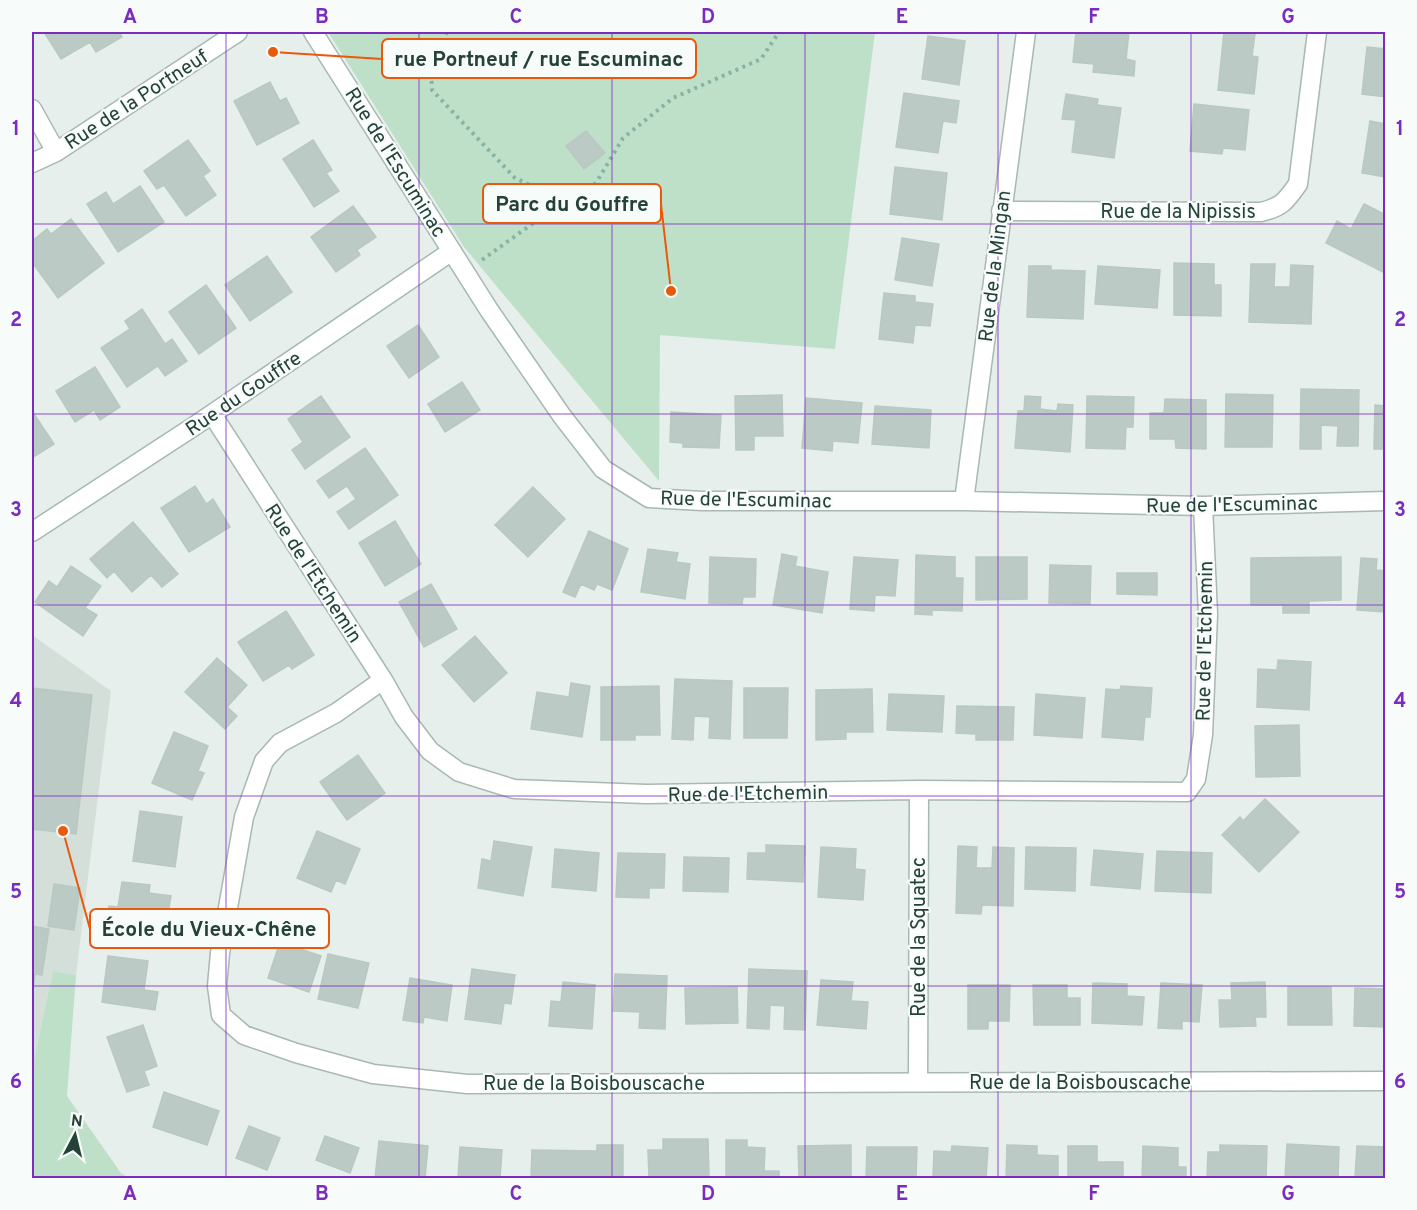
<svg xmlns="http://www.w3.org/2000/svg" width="1417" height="1210" font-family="Overpass,sans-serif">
<rect width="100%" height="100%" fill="#e6efeb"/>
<path fill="#d4dfda" d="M32,635L111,691L76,975L53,971L32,1069Z"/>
<path fill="#bfe0c8" d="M328,32H875L835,349L660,335L659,481L464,247Z
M53,971L76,975L67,1096L121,1173L129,1178H32V1069Z"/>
<path fill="#bbcac4" stroke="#b8c9c2" stroke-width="1.5" d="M44,32H119L122,37L96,52L90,42L61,59Z
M1076,32H1129L1126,59L1135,61L1134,76L1093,72L1094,64L1073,62Z
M1224,32L1255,34L1252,56L1258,57L1254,94L1218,90Z
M928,36L965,41L959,85L922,79Z
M1367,47L1386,49V97L1362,94Z
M270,82L280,101L286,98L299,123L257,145L234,101Z
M904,93L959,101L956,123L943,121L938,153L896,147Z
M1066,94L1098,99L1097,105L1121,108L1114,158L1072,152L1076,120L1062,119Z
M1194,104L1249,110L1245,150L1223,148L1222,154L1190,151Z
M1370,121L1386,124V177L1362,173Z
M586,131L605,153L584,169L566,146Z
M188,140L210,171L203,176L216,195L186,216L164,185L157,189L144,171Z
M313,140L332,170L326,173L339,191L314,207L283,159Z
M895,167L947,173L942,220L890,214Z
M140,186L164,222L118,252L87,204L106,192L113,204Z
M1364,204L1386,215L1385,273L1326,243L1337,221L1351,229Z
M353,206L376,237L357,250L360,255L336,272L311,237Z
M71,219L104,263L58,298L32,262V241L47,229L51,234Z
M902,238L939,244L932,286L895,280Z
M267,256L292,292L250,321L225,285Z
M1174,263L1214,264V285H1221V316L1174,315Z
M1251,264H1275L1274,287H1290L1291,265L1313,266L1311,324L1249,322Z
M1029,266H1051V270L1085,271L1083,319L1027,317Z
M1098,266L1160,270L1157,308L1095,304Z
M206,285L236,328L199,354L169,312Z
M884,293L915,296V302L933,304L930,326L915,325L913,343L879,339Z
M142,309L165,344L172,339L187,361L165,376L158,366L127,387L101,348L130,329L125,321Z
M418,325L439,357L409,378L387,346Z
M95,367L120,407L100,420L94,410L75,422L56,391Z
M462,382L480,410L445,432L428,404Z
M1301,389L1359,390L1358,446H1337L1338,426L1321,425V449H1300Z
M1226,394L1273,395L1272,447H1225Z
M782,395L783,436H754V450H736L735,396Z
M321,396L350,437L305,469L292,450L303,442L288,419Z
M1025,396L1041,397L1040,409L1057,411L1058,404L1073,405L1070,452L1015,448L1018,411H1024Z
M1087,396L1134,397L1133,427H1126L1125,449L1086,448Z
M806,398L862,403L858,443L833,441L832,451L802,448Z
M1165,399L1206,400V449L1176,448L1175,439H1150V413H1164Z
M1375,405L1386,406V449H1374Z
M875,406L931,410L929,448L872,444Z
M32,411L54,444L32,458Z
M671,412L721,415L719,448L683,447V443L670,442Z
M365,448L398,495L349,529L337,512L356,499L347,486L329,498L317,481Z
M195,486L206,504L213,499L230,527L189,552L161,508Z
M533,487L565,519L528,557L495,525Z
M395,521L421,564L385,586L359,543Z
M133,522L178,574L162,587L151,575L132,592L114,571L107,578L90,559Z
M589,531L628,549L612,590L597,584L594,590L581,584L575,597L563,592Z
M648,549L678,553L676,562L690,564L685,599L641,592Z
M782,554L797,557L795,566L828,572L822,613L773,605Z
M916,555L955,557V578H963L962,611L932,610V615L915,614Z
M710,557L756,559L755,597H743L742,604L709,603Z
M854,557L898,560L895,596L875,595L874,611L850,609Z
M976,557H1027V599L976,600Z
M1341,557V600L1309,601V613H1283V605H1251V558Z
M1361,558L1377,559L1376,570L1386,571V612L1357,610Z
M1050,565L1091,566L1090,604L1049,603Z
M71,566L101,586L85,608L97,615L83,636L35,602L49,581L57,587Z
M1117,573H1157V595L1117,594Z
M431,584L457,629L424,647L399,602Z
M286,611L314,655L292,669L289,665L263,681L238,642Z
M475,636L507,673L474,702L442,665Z
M217,658L247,685L227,707L237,716L225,729L185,692Z
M1278,660L1311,662L1309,710L1257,707L1258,669L1277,670Z
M675,679L732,681L730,739L709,738L710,717L694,716L693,740L672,739Z
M571,683L590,686L582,737L531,729L537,692L569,697Z
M659,686L660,735H635V740H601V687Z
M1121,686L1152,688L1150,717H1145L1143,740L1102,737L1106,689L1120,690Z
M32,688L92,695L76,834L32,829Z
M744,688H788L787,738H744Z
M872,689L873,732H846V739L816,740V690Z
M889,694L944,696L942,732L887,730Z
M1036,694L1085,698L1082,738L1034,735Z
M957,706L1014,707L1013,740H976V734L956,733Z
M1299,725L1300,776L1256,777L1255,726Z
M174,732L208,746L198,771L204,773L192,800L152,783Z
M358,755L385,793L347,820L320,782Z
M1265,799L1299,832L1259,872L1222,835L1240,817L1243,821Z
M140,811L182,817L175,867L133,861Z
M317,831L360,849L345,884L336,880L331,892L297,878Z
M494,841L532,847L523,896L478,888L482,859L491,861Z
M766,845L805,846L803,882L747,879L748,853H766Z
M958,846L977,847L976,868H992L993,847L1014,848L1013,906L982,905L981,914L956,913Z
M821,847L856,849L855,869L865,870L863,900L818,897Z
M1026,847L1076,848L1075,891L1025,889Z
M555,849L599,853L596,891L552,887Z
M1094,850L1143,854L1140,889L1091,885Z
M1157,851L1212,853L1211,893L1155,891Z
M618,853L665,854L664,888H649V898L616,897Z
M684,857L729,858L728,892L683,891Z
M122,882L150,885L149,893L171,896L165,931L106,923L109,906L118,907Z
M54,884L80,888L74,930L48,926Z
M32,926L49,929L42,975L32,973Z
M280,942L321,956L309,992L268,978Z
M328,954L369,963L358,1008L318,999Z
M108,956L148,961L144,990L158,992L155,1010L102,1002Z
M472,969L515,975L511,1004L504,1003L501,1024L465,1019Z
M749,969L807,971L805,1030L784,1029L785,1006L770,1005L769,1029L747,1028Z
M32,973L35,974L32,997Z
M615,974L667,976L665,1029L639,1028L640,1012L613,1011Z
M410,978L452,985L447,1021L424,1017L423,1023L403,1020Z
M821,980L853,982L851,1001L868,1002L866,1029L817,1025Z
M563,982L595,985L592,1029L549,1026L551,1001L561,1002Z
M1265,982L1266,1017H1255L1256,1026L1220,1027L1219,1000H1232L1231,983Z
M1093,983L1127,984V996L1144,997L1142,1025L1092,1023Z
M1161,983L1202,985L1199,1022L1182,1021V1029L1158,1028Z
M968,985H1010L1009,1021H988V1029H968Z
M1033,985H1067V998H1080V1025H1034Z
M737,987L738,1023L686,1024L685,988Z
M1288,987H1331L1332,1025H1288Z
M1355,988L1386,989V1027L1354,1026Z
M143,1025L157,1066L144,1071L149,1085L127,1092L107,1037Z
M164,1092L219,1111L207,1145L153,1127Z
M249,1126L280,1138L267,1170L236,1158Z
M325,1136L359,1148L350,1173L316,1160Z
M663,1139H708L709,1178H649L648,1150H663Z
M726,1140H747V1147L765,1148L764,1171H779V1178H726Z
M379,1141L428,1146L425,1178H375Z
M1287,1144L1339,1147L1338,1178H1285Z
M597,1145H623V1178H531L532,1150L597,1151Z
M851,1145V1178H799L798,1146Z
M1007,1145L1037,1146V1155L1058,1156V1178H1006Z
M1220,1145L1267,1146L1266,1178H1207L1208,1152H1220Z
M952,1146L988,1148L986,1178H933L934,1151L951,1152Z
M1068,1146H1097V1162H1123V1178H1068Z
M1143,1146L1178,1148V1167H1186V1178H1142Z
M1357,1146L1386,1147V1178H1355Z
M460,1147L502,1150L500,1178H458Z
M867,1147H917L916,1178H866Z"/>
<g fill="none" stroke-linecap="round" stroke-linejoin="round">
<defs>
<path id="minor" d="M313,32L489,310L562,416L603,469L649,498L702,501H964L1203,506L1386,501
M32,109L56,152
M32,163L56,152L238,32
M1001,211L1261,212C1282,207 1286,201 1298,184L1317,32
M212,414L383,680L404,717L430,751L459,772L514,789L646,794L919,790L1187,792L1196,779L1203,735L1208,614L1203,506
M964,501L1026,32
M32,532L193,427L452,251
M383,680L336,713L280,743L264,761L244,817L220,953L217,986L221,1015L244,1035L296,1053L373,1074L467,1084L1386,1081
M918,1083L919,790"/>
</defs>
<use href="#minor" stroke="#a8b8b2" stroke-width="21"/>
<path stroke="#86b3a5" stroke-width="4" stroke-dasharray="3 4.5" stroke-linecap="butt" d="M447,32L431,66L432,90L515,178L566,202
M482,260L539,219L596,183L623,138L673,98L761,59L779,32"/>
<use href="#minor" stroke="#fff" stroke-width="18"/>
</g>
<path fill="none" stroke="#7b2cbf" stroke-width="1.5" stroke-opacity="0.55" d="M226,32V1178M419,32V1178M612,32V1178M805,32V1178M998,32V1178M1191,32V1178M32,224H1386M32,414H1386M32,605H1386M32,796H1386M32,986H1386"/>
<g text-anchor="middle" stroke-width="4.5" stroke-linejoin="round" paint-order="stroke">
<g font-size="20" fill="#24423a" stroke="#f7fbf9">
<text transform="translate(136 99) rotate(-33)" y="7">Rue de la Portneuf</text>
<text transform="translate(396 162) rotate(58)" y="7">Rue de l'Escuminac</text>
<text x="1178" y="218">Rue de la Nipissis</text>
<text transform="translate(994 266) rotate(-83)" y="7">Rue de la Mingan</text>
<text transform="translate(243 393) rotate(-34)" y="7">Rue du Gouffre</text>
<text transform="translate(746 499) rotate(1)" y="7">Rue de l'Escuminac</text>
<text transform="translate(1232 504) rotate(-1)" y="7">Rue de l'Escuminac</text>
<text transform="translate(314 573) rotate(57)" y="7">Rue de l'Etchemin</text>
<text transform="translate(1204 641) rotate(-89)" y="7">Rue de l'Etchemin</text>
<text transform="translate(748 793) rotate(-1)" y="7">Rue de l'Etchemin</text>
<text transform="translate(918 937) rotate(-90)" y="7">Rue de la Squatec</text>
<text x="1080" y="1089">Rue de la Boisbouscache</text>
<text x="594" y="1090">Rue de la Boisbouscache</text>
</g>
</g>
<path fill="none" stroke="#e8590c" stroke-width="2" d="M273 52L382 59M671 291L661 204M63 831L90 929"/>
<g fill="#e8590c" stroke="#f7fbf9" stroke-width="2">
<circle cx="273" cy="52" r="6"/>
<circle cx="671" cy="291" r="6"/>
<circle cx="63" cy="831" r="6"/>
</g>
<g fill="#f7fbf9" stroke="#e8590c" stroke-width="2">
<rect x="382" y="39" width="314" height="39" rx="6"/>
<rect x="483" y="184" width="178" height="39" rx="6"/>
<rect x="90" y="909" width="239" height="39" rx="6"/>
</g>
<g font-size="21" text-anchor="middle" font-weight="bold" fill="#24423a">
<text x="539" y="66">rue Portneuf / rue Escuminac</text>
<text x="572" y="211">Parc du Gouffre</text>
<text x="209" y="936">École du Vieux-Chêne</text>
</g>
<rect width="1417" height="1210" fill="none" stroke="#f7fbf9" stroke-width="66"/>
<g transform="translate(75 1135) rotate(7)" stroke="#f7fbf9" stroke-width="4.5" paint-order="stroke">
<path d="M0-4.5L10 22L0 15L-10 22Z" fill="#24423a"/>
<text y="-9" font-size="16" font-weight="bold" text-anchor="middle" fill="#24423a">N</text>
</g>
<rect x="33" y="33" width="1351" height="1144" fill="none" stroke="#7b2cbf" stroke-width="2"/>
<g font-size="20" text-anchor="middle" font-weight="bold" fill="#7b2cbf">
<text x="130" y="23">A</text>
<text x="322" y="23">B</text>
<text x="516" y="23">C</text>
<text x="708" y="23">D</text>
<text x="902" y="23">E</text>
<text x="1094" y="23">F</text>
<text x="1288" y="23">G</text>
<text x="16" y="135">1</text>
<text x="1400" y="135">1</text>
<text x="16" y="326">2</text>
<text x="1400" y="326">2</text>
<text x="16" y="516">3</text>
<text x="1400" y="516">3</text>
<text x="16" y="707">4</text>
<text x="1400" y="707">4</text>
<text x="16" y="898">5</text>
<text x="1400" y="898">5</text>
<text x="16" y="1088">6</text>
<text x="1400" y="1088">6</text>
<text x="130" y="1200">A</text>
<text x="322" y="1200">B</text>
<text x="516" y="1200">C</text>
<text x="708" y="1200">D</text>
<text x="902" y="1200">E</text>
<text x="1094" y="1200">F</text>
<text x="1288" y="1200">G</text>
</g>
</svg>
